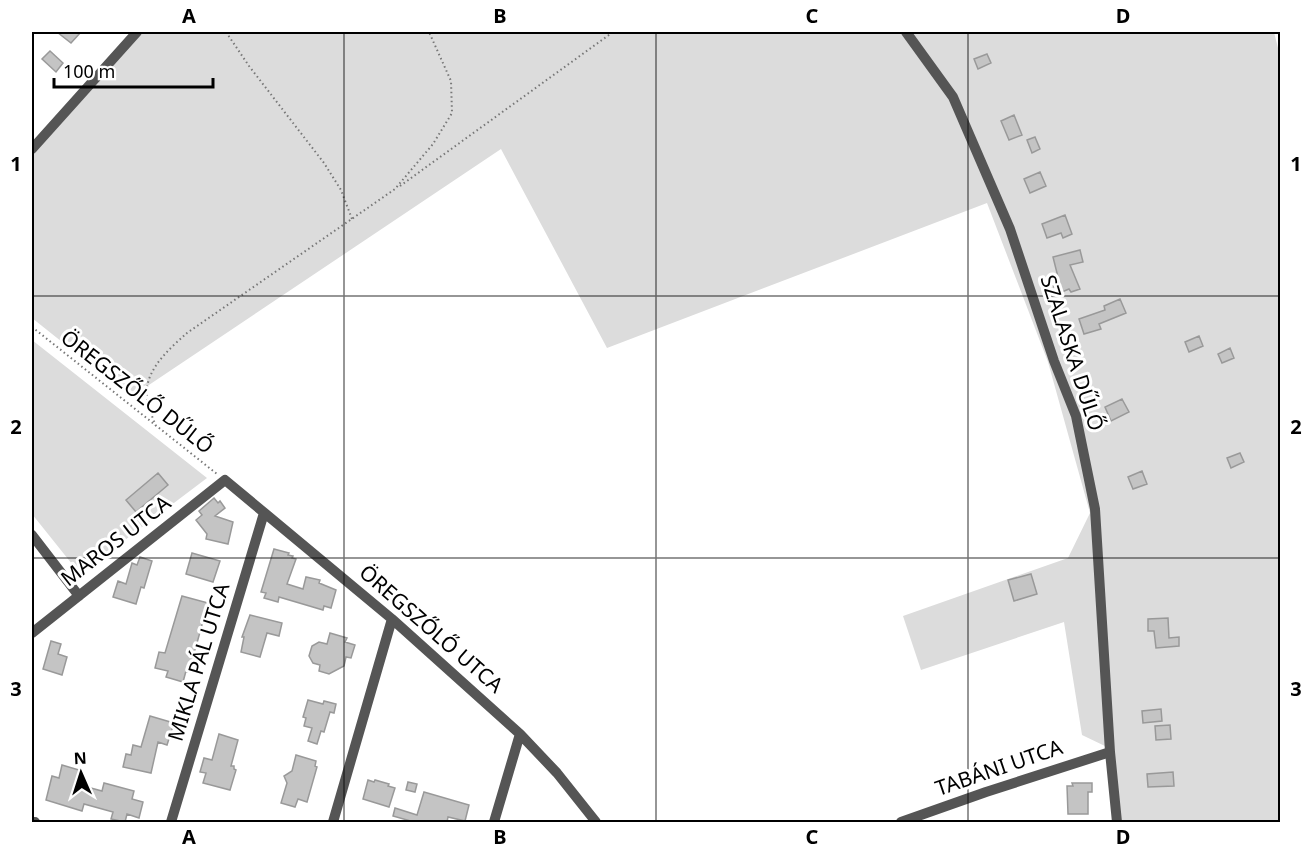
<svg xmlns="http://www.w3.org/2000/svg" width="1312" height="854" font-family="'Noto Sans',sans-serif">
<rect width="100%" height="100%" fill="#fff"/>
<path fill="#dcdcdc" d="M142,32H1274L1280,56V822H1114L1107,747L1082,735L1064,622L921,670L903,616L1068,558L1090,513L1048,362L987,203L607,348L501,149L131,397L32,318V151Z
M32,340L207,478L80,574L32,514Z"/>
<path fill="#c4c4c4" stroke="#999" stroke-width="1.5" d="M57,32H81L71,43Z
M50,51L63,63L56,72L42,59Z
M987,54L991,63L978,69L974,59Z
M1014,115L1022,135L1009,140L1001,121Z
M1035,137L1040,149L1032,153L1027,140Z
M1040,172L1046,186L1030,193L1024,179Z
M1065,215L1072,234L1063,238L1061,233L1047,238L1042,224Z
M1080,250L1083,262L1070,265L1080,289L1071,292L1069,289L1057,294L1051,280L1058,277L1053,257Z
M1120,299L1126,313L1099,324L1101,329L1084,334L1079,319L1105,310L1104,306Z
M1199,336L1203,346L1189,352L1185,342Z
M1230,348L1234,358L1222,363L1218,354Z
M1122,399L1129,412L1111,421L1105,407Z
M1240,453L1244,462L1231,468L1227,458Z
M1142,471L1147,484L1133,489L1128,477Z
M158,473L168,485L136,512L126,500Z
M214,498L218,503L220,501L225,508L215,516L233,522L228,544L206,539L207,534L196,520L202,515L199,511Z
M274,549L289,553L288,555L293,556L292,558L296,559L287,584L303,589L306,577L320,580L319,583L336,590L331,608L324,606L323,610L279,597L278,602L264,598L266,593L261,592Z
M192,553L220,561L213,582L186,574Z
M140,557L152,561L144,588L141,587L136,604L113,597L118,581L126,584L132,563L137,565Z
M1031,574L1037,594L1014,601L1008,580Z
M182,596L208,603L189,672L186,671L183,682L166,677L168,671L155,668L159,652L165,653Z
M250,615L282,623L279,636L267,633L260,657L241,652L244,637H242Z
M1168,618L1169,638L1179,637V646L1156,648L1154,631H1148V619Z
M330,633L347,638L345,642L355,645L351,658L346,657L344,666L329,674L319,671L320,665L313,663L309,656L312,646L319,642L327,644Z
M51,641L61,644L58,654L67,657L62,675L43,669Z
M308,700L323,704L324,701L336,704L334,713L330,712L324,732L321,731L317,744L308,741L312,728L304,726L306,718L303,717Z
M1161,709L1162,721L1143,723L1142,711Z
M150,716L174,723L167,745L158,742L151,773L123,767L126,754L131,755L133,745L141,747Z
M1170,725L1171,739L1156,740L1155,726Z
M219,734L238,740L231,766H234V769L236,770L230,790L203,783L206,773L200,772L204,758L212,760Z
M296,755L316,761L315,766L317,767L307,802L298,799L295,807L281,803L287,783L284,776L292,771Z
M62,765L79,770L76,784L102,791L104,783L134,791L132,799L143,802L139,818L127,814L125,822L111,819L113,812L84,804L82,811L46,800L52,776L59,778Z
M1173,772L1174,786L1148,787L1147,774Z
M368,780L374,782L375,780L389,784L388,786L395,788L389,807L363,799Z
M408,782L417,784L415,792L406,790Z
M1072,783H1092V792H1088V814H1068L1067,786H1073Z
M424,792L469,805L465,821L448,817L447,822H414L393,816L395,808L417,815Z"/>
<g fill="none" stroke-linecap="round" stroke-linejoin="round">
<path stroke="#777" stroke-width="2" stroke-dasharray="1.5 3" stroke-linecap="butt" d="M226,32L249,66L324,163L341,190L352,219
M400,186L613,32
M32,327L217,474
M156,426C153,419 150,411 148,404C140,374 167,351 187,333L395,189L433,144L452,113L451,81L429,32"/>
<path stroke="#555" stroke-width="10" d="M906,32L953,97L1010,229L1054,361L1076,416L1095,509L1110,752L1117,822
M32,149L137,32
M32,535L79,596
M32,633L225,480L392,619L520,734L557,773L596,822
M32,822H35
M171,822L264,513
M333,822L392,619
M494,822L520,734
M901,822L986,792L1110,752"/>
</g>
<path fill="none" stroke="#000" stroke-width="1.5" stroke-opacity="0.55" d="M344,32V822M656,32V822M968,32V822M32,296H1280M32,558H1280"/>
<g text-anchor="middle" stroke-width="6" stroke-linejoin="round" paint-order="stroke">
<g font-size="21" fill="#000" stroke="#fff">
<text transform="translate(1072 353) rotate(72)" y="7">SZALASKA DŰLŐ</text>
<text transform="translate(137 392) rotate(38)" y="7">ÖREGSZŐLŐ DŰLŐ</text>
<text transform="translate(116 541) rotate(-38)" y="7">MAROS UTCA</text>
<text transform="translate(431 629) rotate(41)" y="7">ÖREGSZŐLŐ UTCA</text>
<text transform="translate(199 662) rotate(-73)" y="7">MIKLA PÁL UTCA</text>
<text transform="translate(999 768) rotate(-19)" y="7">TABÁNI UTCA</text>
</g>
</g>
<rect width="1312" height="854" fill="none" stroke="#ffffff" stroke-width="66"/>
<g transform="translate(81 773) rotate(357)" stroke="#ffffff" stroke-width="4.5" paint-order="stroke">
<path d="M0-4.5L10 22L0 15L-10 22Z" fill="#000000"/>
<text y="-9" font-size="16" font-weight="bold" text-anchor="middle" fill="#000000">N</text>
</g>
<path d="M54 78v9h159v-9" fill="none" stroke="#000000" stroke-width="3"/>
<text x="63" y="78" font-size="18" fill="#000000" stroke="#ffffff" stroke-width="4.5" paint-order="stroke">100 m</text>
<rect x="33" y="33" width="1246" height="788" fill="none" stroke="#000" stroke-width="2"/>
<g font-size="20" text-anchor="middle" font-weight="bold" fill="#000">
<text x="189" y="23">A</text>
<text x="500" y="23">B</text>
<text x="812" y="23">C</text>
<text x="1123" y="23">D</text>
<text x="16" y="171">1</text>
<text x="1296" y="171">1</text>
<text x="16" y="434">2</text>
<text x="1296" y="434">2</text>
<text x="16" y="696">3</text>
<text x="1296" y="696">3</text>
<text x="189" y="844">A</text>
<text x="500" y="844">B</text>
<text x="812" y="844">C</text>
<text x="1123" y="844">D</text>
</g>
</svg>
